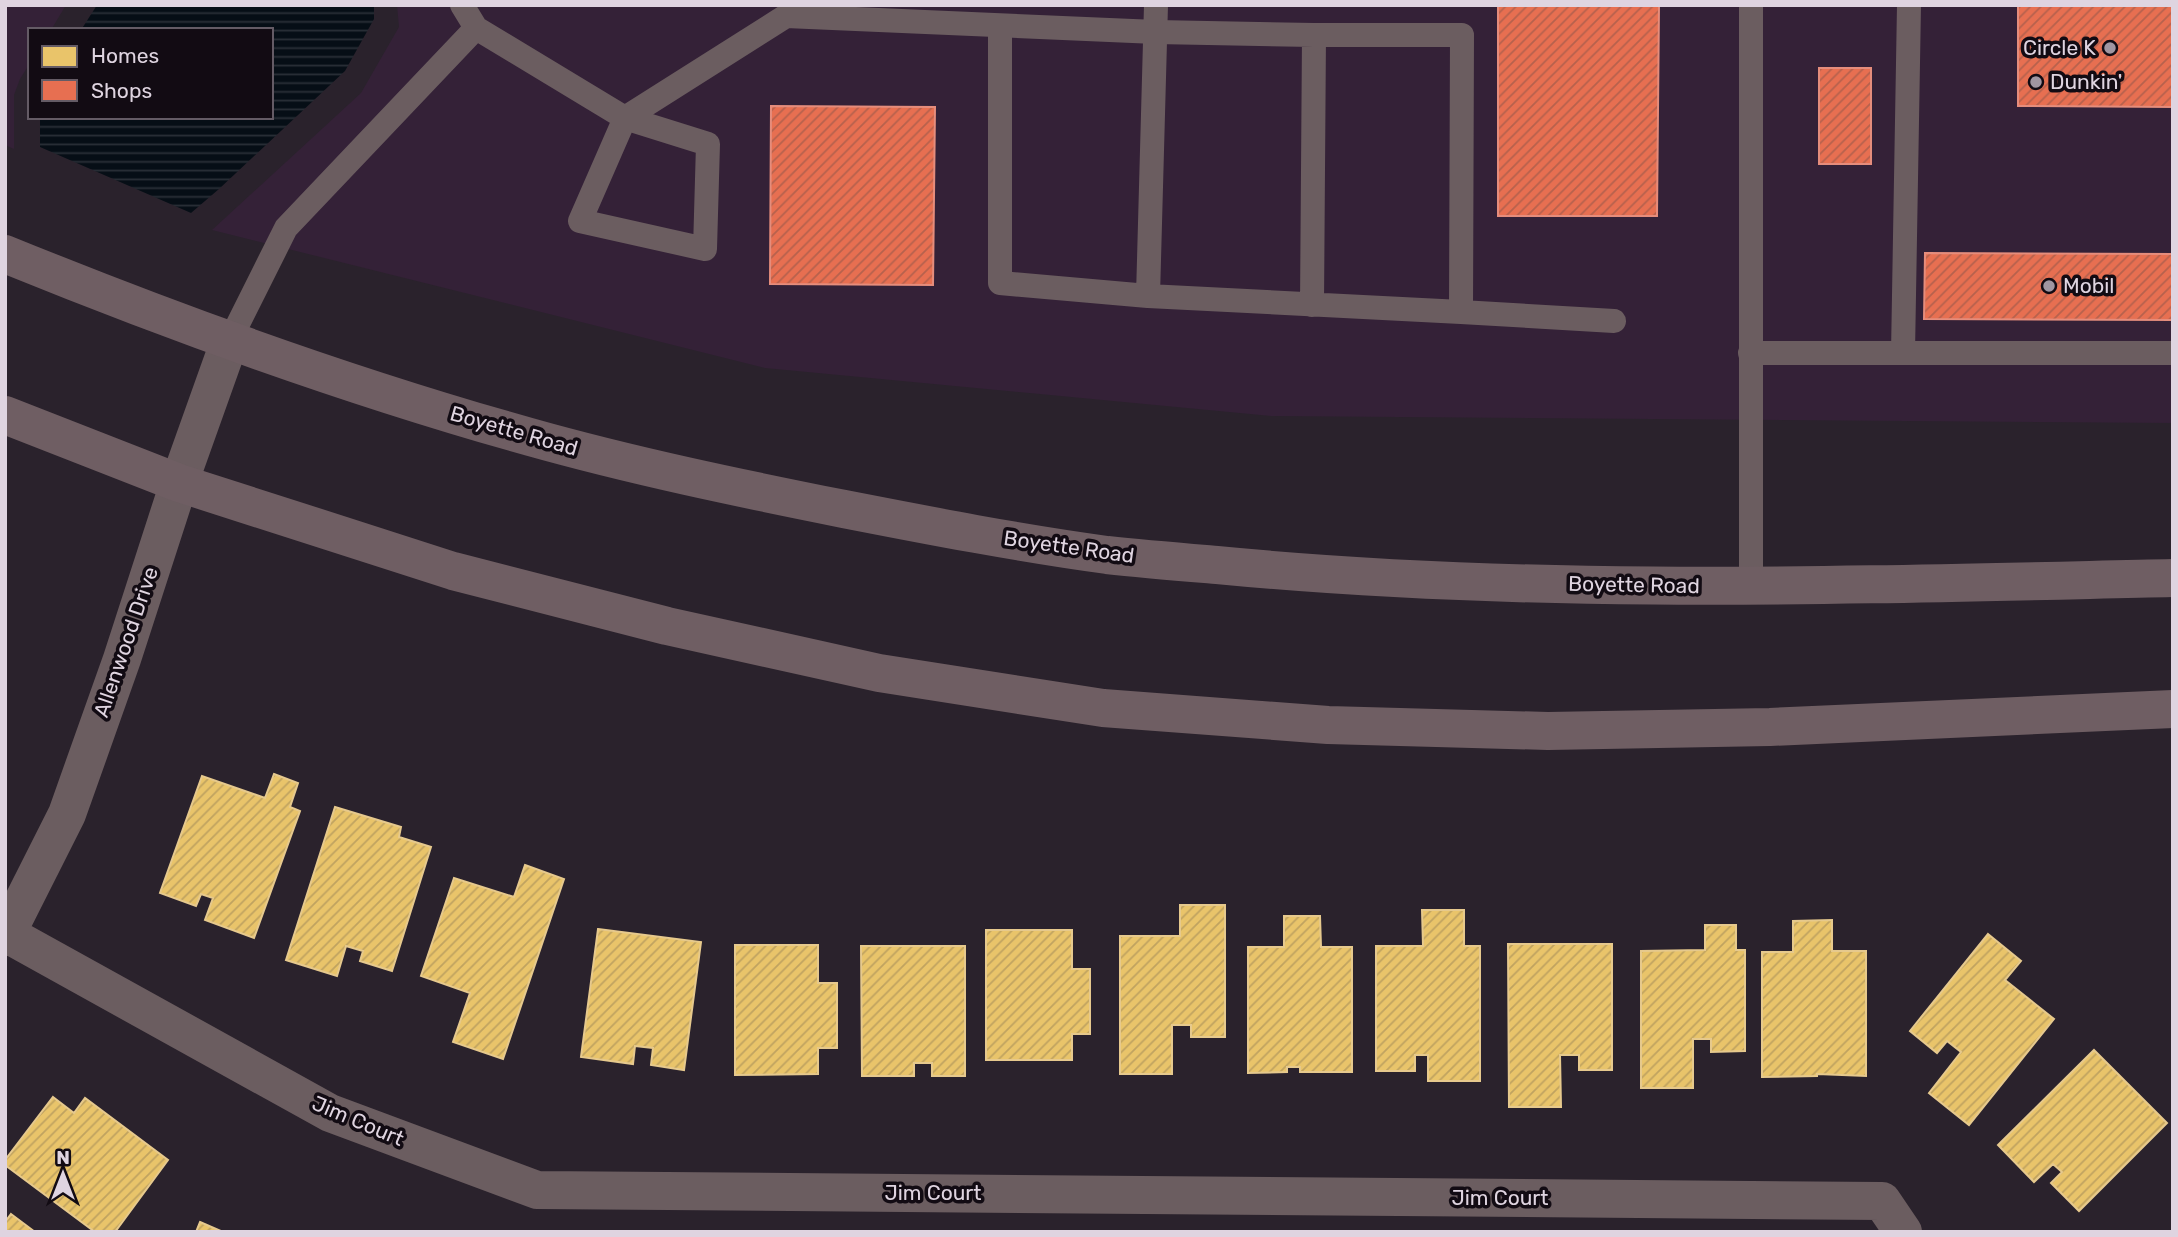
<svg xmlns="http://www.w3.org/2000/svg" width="2178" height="1237" font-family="Rubik,sans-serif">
<defs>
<pattern id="water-rules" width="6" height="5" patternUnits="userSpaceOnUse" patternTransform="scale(1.75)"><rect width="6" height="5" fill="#060e16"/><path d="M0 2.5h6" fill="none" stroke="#2a3038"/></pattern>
<pattern id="homes-hatch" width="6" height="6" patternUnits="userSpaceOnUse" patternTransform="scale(1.75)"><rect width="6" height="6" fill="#e9c46a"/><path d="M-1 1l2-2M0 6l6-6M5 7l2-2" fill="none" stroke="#c0a360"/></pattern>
<pattern id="shops-hatch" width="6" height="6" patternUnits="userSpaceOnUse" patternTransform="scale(1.75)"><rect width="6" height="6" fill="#e76f51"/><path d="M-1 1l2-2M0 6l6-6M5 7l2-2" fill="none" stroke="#b6614d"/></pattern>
</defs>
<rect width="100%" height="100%" fill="#2a222c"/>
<path fill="#342137" d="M5,5H66L51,30H30V63L20,79L14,95V149L5,145Z
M397,5H2173V423L1271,416L765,368L212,230L361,93L399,27Z"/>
<path fill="url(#water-rules)" d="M97,5H374V19L345,71L219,189L191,213L40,147V117H271V30H81Z"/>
<path fill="url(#homes-hatch)" stroke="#e6c98d" stroke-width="2" d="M274,774L298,783L290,807L300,811L254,938L205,920L213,898L201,894L196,906L160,893L202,776L265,798Z
M335,807L401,827L399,837L431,847L392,971L360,961L363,951L346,946L337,976L286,960Z
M525,865L564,879L503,1059L453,1042L470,993L421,976L454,878L514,897Z
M1180,905H1225V1037H1191V1025H1172V1074H1120V936H1180Z
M1422,910H1464V946H1480V1081H1428V1055H1415V1071H1376V946H1423Z
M1284,916H1320L1321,947H1352V1072H1300V1067H1287V1072L1248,1073V947H1284Z
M1832,920V951H1866V1076L1817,1074V1076L1762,1077V952H1793V921Z
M1705,925H1736V950H1745V1051L1711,1052V1039H1693V1088H1641V951L1705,950Z
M598,929L701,942L684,1070L651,1065L653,1048L635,1046L633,1064L581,1057Z
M986,930H1072V969H1090V1034H1072V1060H986Z
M1988,934L2021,961L2005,980L2054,1019L1969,1125L1929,1093L1961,1052L1947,1041L1937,1053L1910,1031Z
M1508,944H1612V1070H1579V1055H1560L1561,1107H1509Z
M735,945H818V983H837V1048H818V1074L735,1075Z
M861,946H965V1076H932V1063H914V1076H862Z
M2094,1050L2167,1123L2079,1211L2051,1183L2062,1172L2053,1164L2034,1182L1998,1145Z
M53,1097L74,1113L85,1098L168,1160L115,1232H95L5,1165V1160Z
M11,1214L35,1232H5V1222Z
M200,1222L223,1232H196Z"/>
<path fill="url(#shops-hatch)" stroke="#e58d7c" stroke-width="2" d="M1498,5H1659L1657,216H1498Z
M2018,5H2173V107L2018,106Z
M1819,68H1871V164H1819Z
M771,106L935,107L933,285L770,284Z
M1925,253L2173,254V320L1924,319Z"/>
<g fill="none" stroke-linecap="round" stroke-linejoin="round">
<path stroke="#6b5d60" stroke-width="24" d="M462,5L476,28L625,118L786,16L1156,32L1314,35H1462L1461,312L1148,296L1000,283V26
M625,118L708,144L705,249L580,221Z
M1148,296L1156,5
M1312,305L1314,35
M1461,312L1614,321
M230,340L286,228L476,28
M1750,353H2173
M1903,353L1909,5
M1751,587V5"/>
<path stroke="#6b5d60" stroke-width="38" d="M7,934L330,1113L537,1190L1882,1201L1903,1232
M5,937L67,814L122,659L179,483L230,340"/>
<path stroke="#6f5e63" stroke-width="38" d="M5,254C177,324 351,387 530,437C633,466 739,488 844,509C931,526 1019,543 1107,555C1144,559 1181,562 1217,565C1535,596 1854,585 2173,578
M5,415L179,483L453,571L667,626L879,673L1103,708L1328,725L1548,731L1770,727L2173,709"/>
</g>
<g fill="#a096a1" stroke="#120b13" stroke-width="2.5">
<circle cx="2110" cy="48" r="7"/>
<circle cx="2036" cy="82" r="7"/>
<circle cx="2049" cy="286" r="7"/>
</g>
<g text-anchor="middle" stroke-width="7" stroke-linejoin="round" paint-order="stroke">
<g font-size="21" fill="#dfd4e0" stroke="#120b13" text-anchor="start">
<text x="2096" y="55" text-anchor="end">Circle K</text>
<text x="2050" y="89">Dunkin'</text>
<text x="2063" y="293">Mobil</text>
</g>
<g font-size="21" fill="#dfd4e0" stroke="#120b13">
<text transform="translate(514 431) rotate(16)" y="7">Boyette Road</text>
<text transform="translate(1069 547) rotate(8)" y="7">Boyette Road</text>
<text transform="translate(1634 585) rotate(1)" y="7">Boyette Road</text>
<text transform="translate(126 642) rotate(-71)" y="7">Allenwood Drive</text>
<text transform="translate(358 1121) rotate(23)" y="7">Jim Court</text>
<text x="933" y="1200">Jim Court</text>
<text x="1500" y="1205">Jim Court</text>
</g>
</g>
<rect width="2178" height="1237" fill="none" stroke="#dfd4e0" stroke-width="14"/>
<rect x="28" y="28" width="245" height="91" fill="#120b13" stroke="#645b65" stroke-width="2"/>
<rect x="42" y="46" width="35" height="21" fill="#e9c46a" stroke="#645b65" stroke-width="2"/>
<text x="91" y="63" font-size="21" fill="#dfd4e0">Homes</text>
<rect x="42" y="80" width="35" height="21" fill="#e76f51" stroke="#645b65" stroke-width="2"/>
<text x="91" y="98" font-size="21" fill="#dfd4e0">Shops</text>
<g transform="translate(63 1174)" stroke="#120b13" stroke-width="5" paint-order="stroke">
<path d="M0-5L12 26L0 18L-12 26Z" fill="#dfd4e0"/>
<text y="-10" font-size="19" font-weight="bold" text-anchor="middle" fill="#dfd4e0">N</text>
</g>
</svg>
